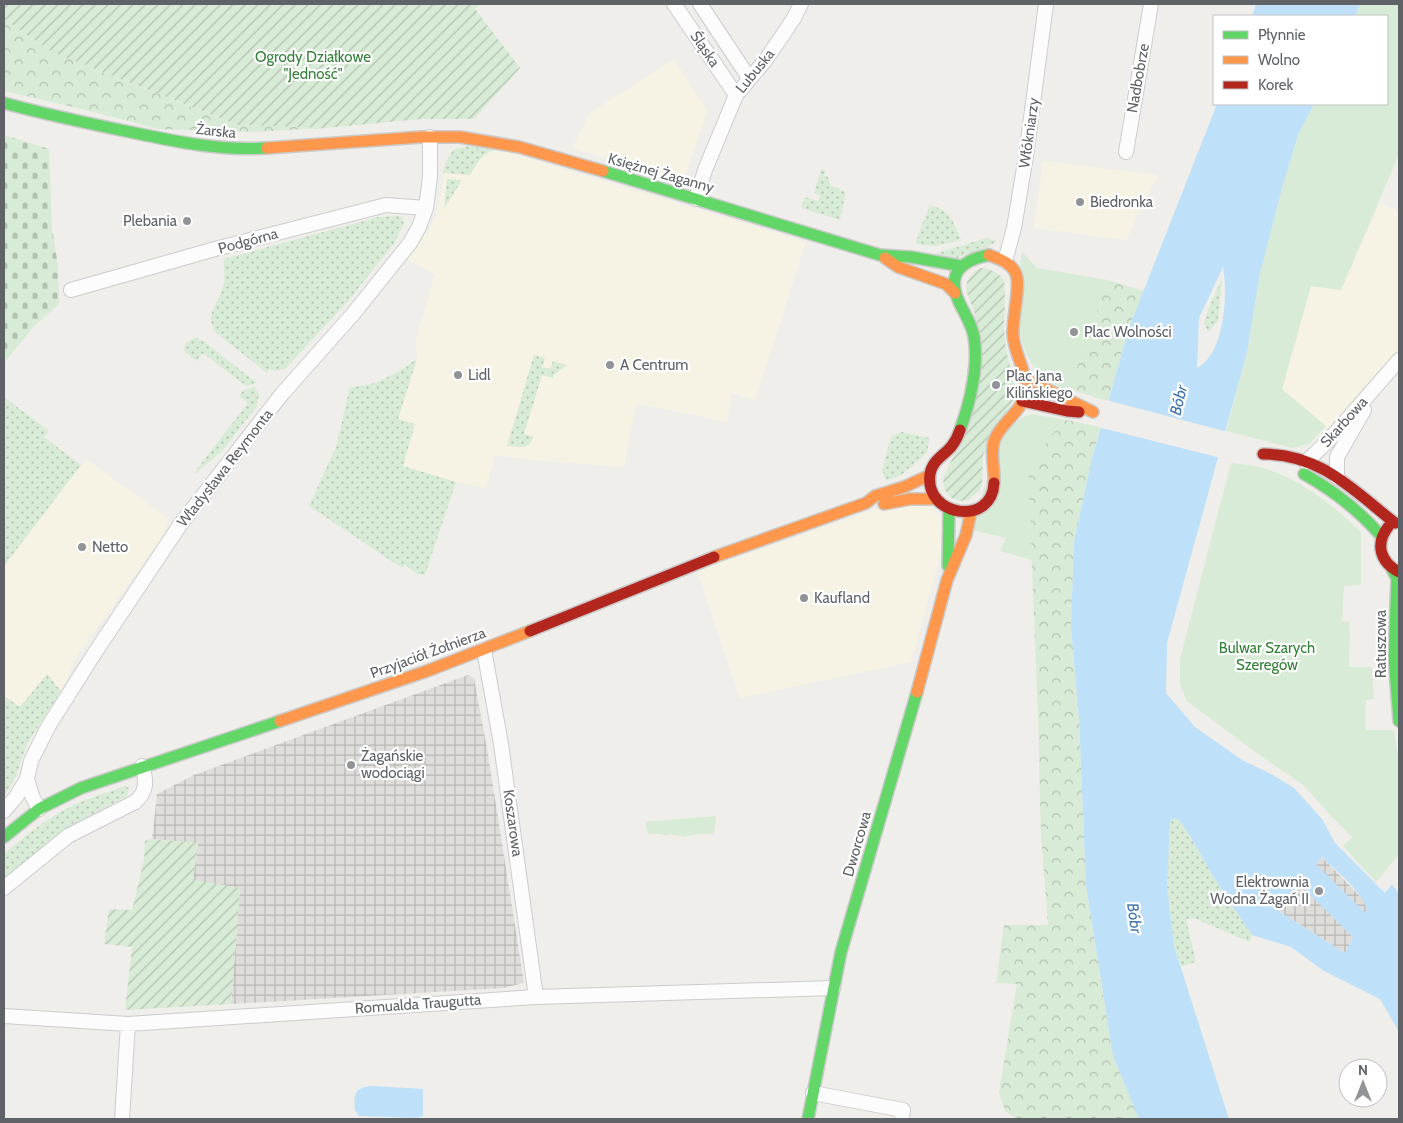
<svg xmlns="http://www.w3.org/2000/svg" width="1403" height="1123" font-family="Cabin,sans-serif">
<defs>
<pattern id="industrial-grid" width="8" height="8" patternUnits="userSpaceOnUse" patternTransform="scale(1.25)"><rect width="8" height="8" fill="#dfddda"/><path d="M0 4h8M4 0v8" fill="none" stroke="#b8b7b5"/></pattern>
<pattern id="grass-dots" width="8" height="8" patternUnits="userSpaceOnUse" patternTransform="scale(1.25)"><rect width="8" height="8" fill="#d8ebd6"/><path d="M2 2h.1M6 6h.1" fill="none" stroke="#b2c2b1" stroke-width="1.8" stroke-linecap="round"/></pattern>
<pattern id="forest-crowns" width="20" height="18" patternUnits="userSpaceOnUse" patternTransform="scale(1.25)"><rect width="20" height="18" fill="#d8ebd6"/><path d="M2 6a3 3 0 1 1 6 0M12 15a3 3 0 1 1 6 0" fill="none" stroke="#b2c2b1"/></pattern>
<pattern id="cemetery-stones" width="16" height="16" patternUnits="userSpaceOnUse" patternTransform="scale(1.25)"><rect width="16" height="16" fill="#d8ebd6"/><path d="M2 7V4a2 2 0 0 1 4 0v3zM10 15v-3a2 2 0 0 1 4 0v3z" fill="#b2c2b1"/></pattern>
<pattern id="garden-furrows" width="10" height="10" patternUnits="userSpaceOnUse" patternTransform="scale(1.25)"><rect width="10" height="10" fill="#d8ebd6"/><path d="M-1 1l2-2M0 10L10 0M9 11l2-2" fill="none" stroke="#b2c2b1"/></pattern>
</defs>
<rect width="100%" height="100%" fill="#efeeea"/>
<path fill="#f7f3e4" d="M674,59L707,111L685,176L677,180L572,148L590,113Z
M467,146L516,154L806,242L755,400L732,393L727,422L636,403L624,467L543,461L495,455L486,488L456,482L403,466L414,424L398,419L417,359L415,342L435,275L407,259L425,236L437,216L446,162L453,150Z
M1043,161L1158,175L1126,240L1034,228Z
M1380,203L1399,211V359L1334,433L1282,389L1311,286L1341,290Z
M86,459L162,514L168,521L163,537L78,654L61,691L47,674L20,707L4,696V566Z
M913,502L929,505L942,517L940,556L911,662L740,698L697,571L873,510Z"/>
<path fill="url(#industrial-grid)" d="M468,675L474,678L488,754L524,983L503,988L231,1004L240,888L193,880L198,843L152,839L157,794L194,775Z
M1322,857L1357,893L1364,901L1367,909L1345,953L1280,912Z"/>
<path fill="url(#grass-dots)" d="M467,146L496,150C482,152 477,164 470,175L443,173L446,162L453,150Z
M821,169L826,171L824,175L828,177L830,185L846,192L840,220L801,208L805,197L818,201L820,196L814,193Z
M447,179L462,180L444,209Z
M930,205C951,211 953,221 961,240L934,246L917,244L916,242L924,219L926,220L925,218Z
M399,216L402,217L404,223L395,242L349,300L285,369L275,371L269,369L267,373L215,332C204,312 219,304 223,287C226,278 223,268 224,259L379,217Z
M986,238L997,241L986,248L951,260L931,255Z
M1222,278L1218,321L1208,332L1204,323L1208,310Z
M197,338L202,340L257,383L246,386L203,353L196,361L184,351C184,343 189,339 197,338Z
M534,355L545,358L542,367L550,369L553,361L567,365L554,375L553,378L542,375L524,434L534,437L529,445L523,447L507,446Z
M417,359L398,419L415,424L403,466L456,482L425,575L417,574L405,565L402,568L309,506L336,447L350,387C376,387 396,373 417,359Z
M255,387L259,395L257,406L223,450L195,474L194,473L248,403L239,396L244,390Z
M4,397L49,431L44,437L81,465L4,566Z
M901,432L930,438L927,452L918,461L901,475L886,481L882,470L891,437Z
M47,674L61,691L27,744L16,776L4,797V696L20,707Z
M125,786L129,788L127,796L86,818L4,881V854C25,836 48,817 74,805C91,797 108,792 125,786Z
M1172,818L1179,820L1190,836L1216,881L1252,935L1250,942L1196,919H1186L1196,962L1181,966L1174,946L1167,886L1170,823Z"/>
<path fill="url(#forest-crowns)" d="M4,19L52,52L237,125L325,128L252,132L158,129L94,112L4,91Z
M1108,280L1144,291L1129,328L1108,401L1074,391L1078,377L1076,370Z
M1066,420L1100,427L1092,458L1074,542L1071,627L1079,718L1086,885L1113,1056L1139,1119H1017L1005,1111L999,1092L1017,984L996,983L1004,925H1048L1041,835L1038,717L1028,469L1051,435Z"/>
<path fill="url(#cemetery-stones)" d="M4,135L49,149L52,228L58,266L59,304L34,326L4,363Z"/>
<path fill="#d8ebd6" d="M1360,4H1399V154L1341,290L1311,286L1282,389L1326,426L1309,444L1292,448L1226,431L1247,352L1260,273L1283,185L1298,135L1314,104H1387V16H1355Z
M1022,252L1037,268L1108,280L1076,370L1078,377L1074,392C1008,375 1015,306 1022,252Z
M1032,414L1066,420L1051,435L1028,469L1032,560L1000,551L1006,538L971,530L1000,438L1021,418Z
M1231,463C1240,464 1250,465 1259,467C1299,477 1331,504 1361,532V585L1344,586L1342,621L1350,622L1349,667H1372L1374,699L1366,700V730H1394L1399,765V854L1376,882L1343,846L1352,837L1329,814L1305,786L1261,756L1187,701L1180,685V659Z
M716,816L714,834H697L684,837L669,834L666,836L661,834H648L645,822Z"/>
<path fill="url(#garden-furrows)" d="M4,4H480L475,9L520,68L474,119H421L325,128L238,125L52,52L4,19Z
M981,268L988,269L997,273L1004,280L1005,293L1004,328L1006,350L1016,389L1013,400L983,455L982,483L980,490L968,500L960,501L950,497L944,489L943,477L956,452L975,314L966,291L967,281L975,271Z
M152,839L198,843L193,880L240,888L231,1004L125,1010L132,947L104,944L109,909L132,910L144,860L145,841Z"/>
<path fill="#bfe0f9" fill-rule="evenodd" d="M1256,4H1360L1355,16H1252Z
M1217,104H1314L1298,135L1283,185L1260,273L1247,352L1167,643L1166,693L1195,727L1242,760L1271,774L1294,788L1322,819L1335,843L1385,893L1392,884L1399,894V1032L1380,999L1324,971L1291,947L1252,935L1216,881L1190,836L1179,820L1172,818L1170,823L1167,886L1174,946L1229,1119H1139L1113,1056L1086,885L1079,718L1071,627L1074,542L1092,458L1129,328ZM1223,267C1228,293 1225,354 1197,368L1199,318ZM1322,857C1337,872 1359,888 1367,909L1345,953L1280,912Z
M373,1086L423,1089V1116L416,1118L359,1116L355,1110C353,1094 355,1087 373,1086Z"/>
<path fill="#efeeea" d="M1106,400L1228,432L1221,458L1098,427Z"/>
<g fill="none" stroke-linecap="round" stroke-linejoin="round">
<path stroke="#bfe0f9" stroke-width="26" d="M1282,849L1351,917L1396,964L1399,971"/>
<defs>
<path id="street" d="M674,4L736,95
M700,4L749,78
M1126,152L1151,4
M696,199L705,170L736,95L764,62L778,42L794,18L801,4
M1005,261L1014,228L1026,156L1046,4
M71,290L215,249L386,205L426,208
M1306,462L1329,440L1399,360
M1337,477V457L1364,410
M484,650L501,744L536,997
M39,809L32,796L27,779L31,761L48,727L94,654L180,525L282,394L353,314L410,243L419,227L426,208L430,177V137
M4,811L16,797L27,779
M4,888L68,836L135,802C147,792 147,781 142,766
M4,1016L128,1024L536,997L833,988
M813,1093L903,1110L902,1119
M122,1119L128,1024"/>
<path id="fast" d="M4,103C47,115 91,124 135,133C178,142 222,151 267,148
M603,171L880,255L911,257L961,266
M960,430C970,403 979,366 974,337C972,324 964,313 959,302C946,273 962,260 989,255
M1304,474C1334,491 1360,511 1382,537
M948,566L949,509
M1392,569L1397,578L1394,657L1399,721
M4,837L39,809L81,788L280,721
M808,1119L841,952L917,692"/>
<path id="slow" d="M267,148L421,137H460L519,147L603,171
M989,255C999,259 1012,263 1016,274C1021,286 1012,318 1013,335C1014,354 1029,374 1025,394C1021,413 1000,423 994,441C990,455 995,469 994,483
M885,258L898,267L946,284L955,293
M1024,378L1093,412
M884,504L910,499H936
M714,557L866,503L875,496L904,487L930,475
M917,692L947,580L966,535L971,512
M280,721L427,671L530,631"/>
<path id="jam" d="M1022,401L1067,411L1079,412
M960,430C958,436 955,442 951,447C943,456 932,461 930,474C924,517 992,527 994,483
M1263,454C1321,454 1353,490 1395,523
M1388,527C1375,544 1380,562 1399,572
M530,631L714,557"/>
</defs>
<use href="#street" stroke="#cbcccc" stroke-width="16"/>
<use href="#fast" stroke="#cacacb" stroke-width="14"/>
<use href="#slow" stroke="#cacacb" stroke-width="14"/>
<use href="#jam" stroke="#cacacb" stroke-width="14"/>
<use href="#street" stroke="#fdfcfc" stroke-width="14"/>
<use href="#fast" stroke="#63d668" stroke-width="11"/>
<use href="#slow" stroke="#ff974d" stroke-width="11"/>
<use href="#jam" stroke="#b3261e" stroke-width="11"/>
</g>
<g fill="#919496" stroke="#fff" stroke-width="2">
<circle cx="1080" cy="202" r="5"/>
<circle cx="187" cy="221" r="5"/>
<circle cx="1074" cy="332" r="5"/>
<circle cx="610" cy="365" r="5"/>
<circle cx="458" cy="375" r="5"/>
<circle cx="996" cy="385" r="5"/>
<circle cx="82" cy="547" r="5"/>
<circle cx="804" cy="598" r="5"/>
<circle cx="351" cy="765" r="5"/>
<circle cx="1319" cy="891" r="5"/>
</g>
<g text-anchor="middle" stroke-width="4.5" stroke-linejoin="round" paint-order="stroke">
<g font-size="15" fill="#5f6368" stroke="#fff">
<text transform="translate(705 49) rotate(56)" y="5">Śląska</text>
<text transform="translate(755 71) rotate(-51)" y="5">Lubuska</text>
<text transform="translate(1138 78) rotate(-80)" y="5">Nadbobrze</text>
<text transform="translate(216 131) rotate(6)" y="5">Żarska</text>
<text transform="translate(1029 133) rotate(-82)" y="5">Włókniarzy</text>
<text transform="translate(661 173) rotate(16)" y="5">Księżnej Żaganny</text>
<text transform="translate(248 241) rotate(-15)" y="5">Podgórna</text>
<text transform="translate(1344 422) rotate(-48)" y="5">Skarbowa</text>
<text transform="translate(225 468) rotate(-52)" y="5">Władysława Reymonta</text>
<text transform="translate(1381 644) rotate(-90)" y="5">Ratuszowa</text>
<text transform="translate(428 653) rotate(-20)" y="5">Przyjaciół Żołnierza</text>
<text transform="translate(513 823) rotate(82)" y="5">Koszarowa</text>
<text transform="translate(857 844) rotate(-74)" y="5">Dworcowa</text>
<text transform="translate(418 1004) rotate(-4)" y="5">Romualda Traugutta</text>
</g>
<g font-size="15" fill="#348238" stroke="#fff">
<text x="313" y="62">Ogrody Działkowe<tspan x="313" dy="17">"Jedność"</tspan></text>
<text x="1267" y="653">Bulwar Szarych<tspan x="1267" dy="17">Szeregów</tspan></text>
</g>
<g font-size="15" fill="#5f6368" stroke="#fff" text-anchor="start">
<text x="1090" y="207">Biedronka</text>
<text x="177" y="226" text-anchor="end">Plebania</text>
<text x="1084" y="337">Plac Wolności</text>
<text x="620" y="370">A Centrum</text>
<text x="468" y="380">Lidl</text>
<text x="1006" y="381">Plac Jana<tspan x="1006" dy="17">Kilińskiego</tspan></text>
<text x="92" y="552">Netto</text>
<text x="814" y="603">Kaufland</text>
<text x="361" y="761">Żagańskie<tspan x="361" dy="17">wodociągi</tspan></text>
<text x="1309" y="887" text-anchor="end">Elektrownia<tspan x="1309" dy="17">Wodna Żagań II</tspan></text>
</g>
<g font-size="16" font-style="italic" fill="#4174aa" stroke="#fff">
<text transform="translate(1178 400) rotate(-76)" y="6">Bóbr</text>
<text transform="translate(1135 918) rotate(82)" y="6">Bóbr</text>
</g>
</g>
<rect width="1403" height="1123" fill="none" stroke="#5f6368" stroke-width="10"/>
<rect x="1213" y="15" width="175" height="90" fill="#ffffff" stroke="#bfc1c3"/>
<rect x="1223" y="31" width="25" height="8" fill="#63d668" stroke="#bfc1c3"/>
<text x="1258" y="40" font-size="15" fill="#5f6368">Płynnie</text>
<rect x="1223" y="56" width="25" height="8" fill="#ff974d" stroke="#bfc1c3"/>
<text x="1258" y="65" font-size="15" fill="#5f6368">Wolno</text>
<rect x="1223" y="81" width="25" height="8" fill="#b3261e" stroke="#bfc1c3"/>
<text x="1258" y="90" font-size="15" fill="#5f6368">Korek</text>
<g transform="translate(1363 1083)"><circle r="24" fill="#ffffff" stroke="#bfc1c3"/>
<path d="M0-4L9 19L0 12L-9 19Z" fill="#919496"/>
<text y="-8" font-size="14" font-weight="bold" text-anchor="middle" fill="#5f6368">N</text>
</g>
</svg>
